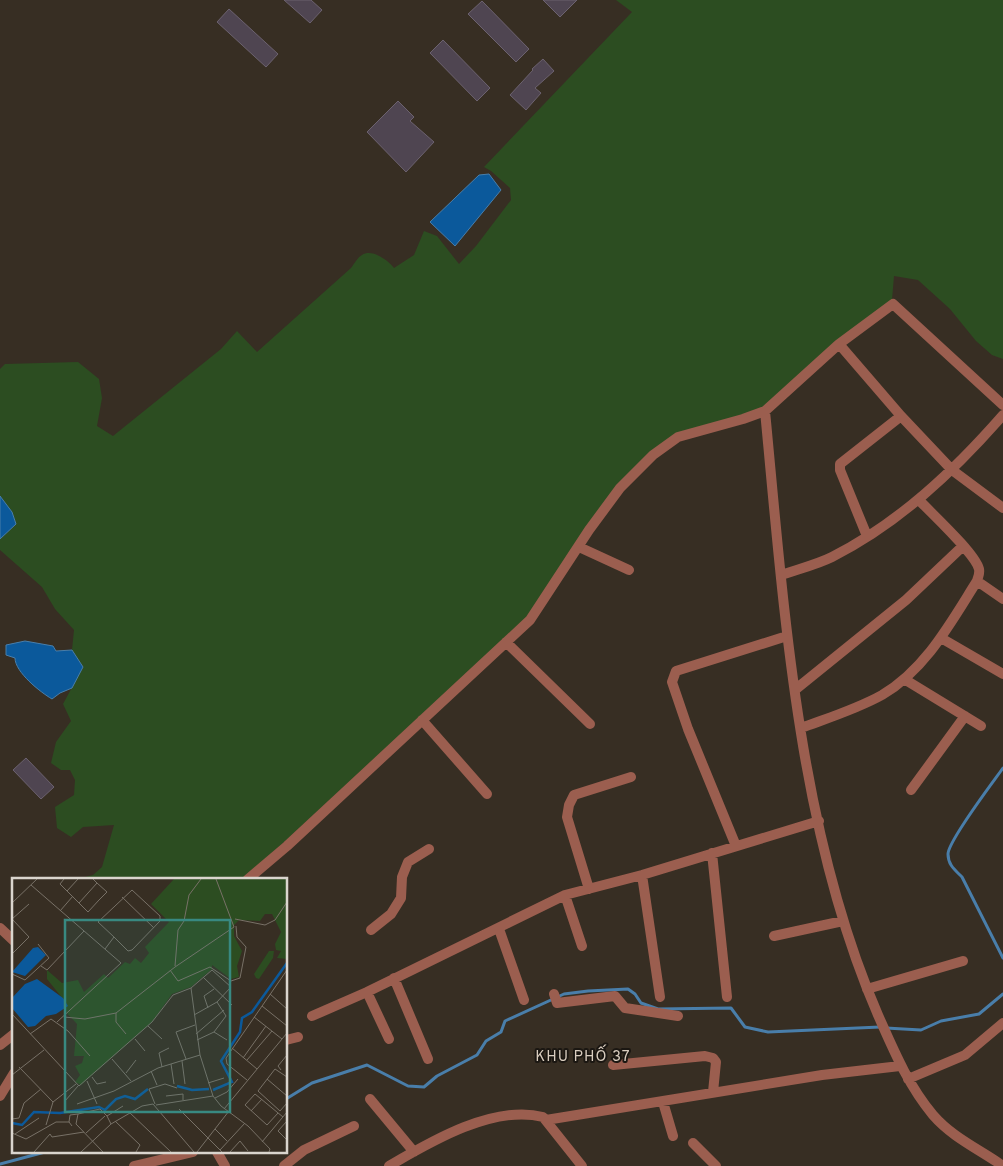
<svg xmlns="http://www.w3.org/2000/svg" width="1003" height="1166" font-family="Overpass,sans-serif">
<rect width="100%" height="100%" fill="#372e23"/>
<path fill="#2c4d21" d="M616,0H1003V359L992,355L976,341L950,309L918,280L894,276L892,300L763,408L650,452L526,618L282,844L241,880H74L93,875L102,867L114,825L83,827L71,837L57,828L55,807L74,795L75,780L70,770H61L51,763L56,742L71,721L63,704L83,667L72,650L74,630L55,609L42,587L0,550V539L16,524L12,512L0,496V369L5,364L78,362L99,379L102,398L97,426L113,436L221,349L237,331L257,352L351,268C354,264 358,257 362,255C372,248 389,261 394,268L414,255L424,231L437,236L459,264L476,246L511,200L510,188L491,171L484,167L632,12Z"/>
<path fill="#0b599b" stroke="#497eaa" d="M489,174L501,190L455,246L430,222L479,175Z
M0,496L12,512L16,524L0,539Z
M25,641L53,646L56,651L72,650L83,667L72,688L60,693L52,699C40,692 15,672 15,658L6,655V645Z"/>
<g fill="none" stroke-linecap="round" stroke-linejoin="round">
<path stroke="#497eaa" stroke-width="3" d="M1003,768C993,782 948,841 948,854C948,865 955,870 962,877L1003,958
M886,1028L921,1030L941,1021L979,1014L1003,994
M286,1099L312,1083L367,1065L408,1086L424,1087L437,1076L477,1055L486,1041L501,1032L505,1021L564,994L588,991L628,989L635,994L641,1003L658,1009L731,1008L745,1027L768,1032L880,1027
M234,1152H239
M0,1164L45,1152"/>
</g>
<path fill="#4f4551" stroke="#6c626f" d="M284,0H311L322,10L310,23Z
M543,0H577L560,17Z
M482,1L529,49L516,62L468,14Z
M229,9L278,54L266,67L217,22Z
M443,40L490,88L477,101L430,53Z
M543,59L554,71L535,88L541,93L526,110L510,95L533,70L532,69Z
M398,101L414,117L410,121L434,142L406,172L367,132Z
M26,758L54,787L41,799L13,770Z"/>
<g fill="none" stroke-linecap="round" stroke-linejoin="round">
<path stroke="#9b5e4f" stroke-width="10" d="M839,344L901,416L952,470L1003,508
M765,411L839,344L893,304L1003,405
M867,536L840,470V464L901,416
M579,547L629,570
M781,575C798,569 816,565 832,557C899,523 954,471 1003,415
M977,581L1003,599
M941,638L1003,674
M506,642L590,724
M904,679L981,726
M796,689L906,600L963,546
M422,720L487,794
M801,728C828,718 857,709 882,695C926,669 951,622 977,581C978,577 980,574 979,569C975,553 932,514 919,500
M911,790L965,716
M736,846L688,729L672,682L676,671L787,636
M712,853L727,997
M642,875L660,997
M247,880L287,846L530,620L589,530L620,488L653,455L678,437L743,419L765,411C784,609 798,831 878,1015C894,1051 908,1085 933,1115C953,1138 979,1149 1003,1166
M589,889L567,817L569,805L574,795L631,777
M565,895L582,946
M0,928L14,941
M499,929L524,1000
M371,930L391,914L401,898L402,877L408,862L429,849
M774,936L843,921
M394,978L428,1059
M867,989L963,961
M367,992L389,1039
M554,994L557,1003L615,996L625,1008L678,1016
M312,1016L367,992L565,895L642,875L819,821
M286,1040L298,1037
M0,1045L14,1034
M613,1065L705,1056L713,1058L716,1062L713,1092
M908,1079L965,1055L1003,1023
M0,1096L14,1073
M370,1099L414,1152
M663,1102L673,1136
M546,1120L822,1075L900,1066
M693,1143L716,1166
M217,1152L225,1166
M134,1166L193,1152
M284,1166L304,1150L354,1126
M389,1166C430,1142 494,1104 543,1117L582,1166"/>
</g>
<g text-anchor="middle" stroke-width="4" stroke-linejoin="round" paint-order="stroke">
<g font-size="15" letter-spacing="1" fill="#d9cdbf" stroke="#1b1712">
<text x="583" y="1061">KHU PHỐ 37</text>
</g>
</g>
<g transform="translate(12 878)">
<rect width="275" height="275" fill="#372e23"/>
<path d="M162,1H275V81L265,80L269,73L264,72L263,66L269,54L260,36H253L248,43L227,42L222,47V58L230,73L225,88L227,99L219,101L200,87V91L179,109L160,116L140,144L69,207L63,204L68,197L63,188L70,185L72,178H62L65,146L52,132L55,126L35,101V92L50,105L66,102L72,114L92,96L96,100L113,84L118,86L123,80L129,85L137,75L133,69L157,44L139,26ZM257,73H262L261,80L247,101L244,100L242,96Z" fill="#2c4d21"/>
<path d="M26,69L34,77L13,98L0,94L21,70ZM25,101L51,120L56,128L44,136L34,138L23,148L16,149L0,130V120L13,106Z" fill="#0b599b"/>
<path fill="none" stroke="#0b599b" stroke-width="2.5" d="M165,208L180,212L197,211M201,212L220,204L209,183L228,154L230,140L240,134L275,85M0,245L10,247L22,234L48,235L87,229L93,232L104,221L113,218L123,221L136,211"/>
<path fill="none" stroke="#787167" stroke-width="1" d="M52,1L48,6L67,25L85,5L81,1M19,7L109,85L45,144M55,13L66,1M110,19L142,50M0,25L25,1M67,25L76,34L87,22L95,14L85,5M48,33L61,18M0,41L17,59L0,76M0,41L17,26M223,41L253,47L263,42L275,24M93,71L102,59L86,44L120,12L148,38V43L120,72L116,73L102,59M29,88L35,92L72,53M163,88L166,52L172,43L177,17L189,1M158,92L166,103L198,89L219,103L228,100L234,69L225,59L224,48M0,96L13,102L37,80L26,66M191,99L220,127M179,110L200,92L219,109L205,124L182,137M258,116L275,131M250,128L275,148M196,130L192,118L202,111M104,135L163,89L222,49L204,1M0,136L67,208L140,144L161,117L179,110L188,177L201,218L209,228L236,248L258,271L257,274M52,139L73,141L104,135V144L114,156M242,139L270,161M136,148L150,161M202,154L215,162M18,156L39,141L56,153L78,178M184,156L212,132M123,161L133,173M185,162L202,154L214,138L205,124M220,170L245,191M231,180L254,148M100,181L119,203M174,181L164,154L183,147M235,182L260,153M170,183L173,206M159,186L162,206M7,189L41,224M150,189L147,175L157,170M269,192L266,188L275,177M139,193L145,207M114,195L124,182M0,197L32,172M80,199L85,206L94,204M275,199L263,191L246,213L268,233L275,225M255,201L275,218M235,202L215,186L214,180L275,92M75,203L85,226M196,205L212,200M154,218L171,216V222M203,220L215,214L226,201M53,223L66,208M65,226L102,213L146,190L188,177M143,226L137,211L153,206L165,210M144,227L201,218M167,231L210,274M212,231L275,155M239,233L250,221M117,234L159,274M266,235L255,247L233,227L243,216L271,239M66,236L88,231L95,238M0,241L7,240L12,225L29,211M103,243L128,267L124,274M275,243L266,253L275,262M57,244L58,237L66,236L64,246L91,274M99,246L95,238L111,228M34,247L41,224L64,206M203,251L215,263M0,255L14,261L44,244H57L60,248M74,255L93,238M3,256L27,240M250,264L275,234M208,272L233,245M22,274L38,256L40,259L72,254M69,274L99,246L130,228L141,226L182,274M185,274L217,233M218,274L228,263L236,273"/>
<path fill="#388981" fill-opacity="0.15" stroke="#388981" stroke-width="2.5" d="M53,42H218V234H53Z"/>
<rect width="275" height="275" fill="none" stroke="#dad5ce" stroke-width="2.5"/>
</g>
</svg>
